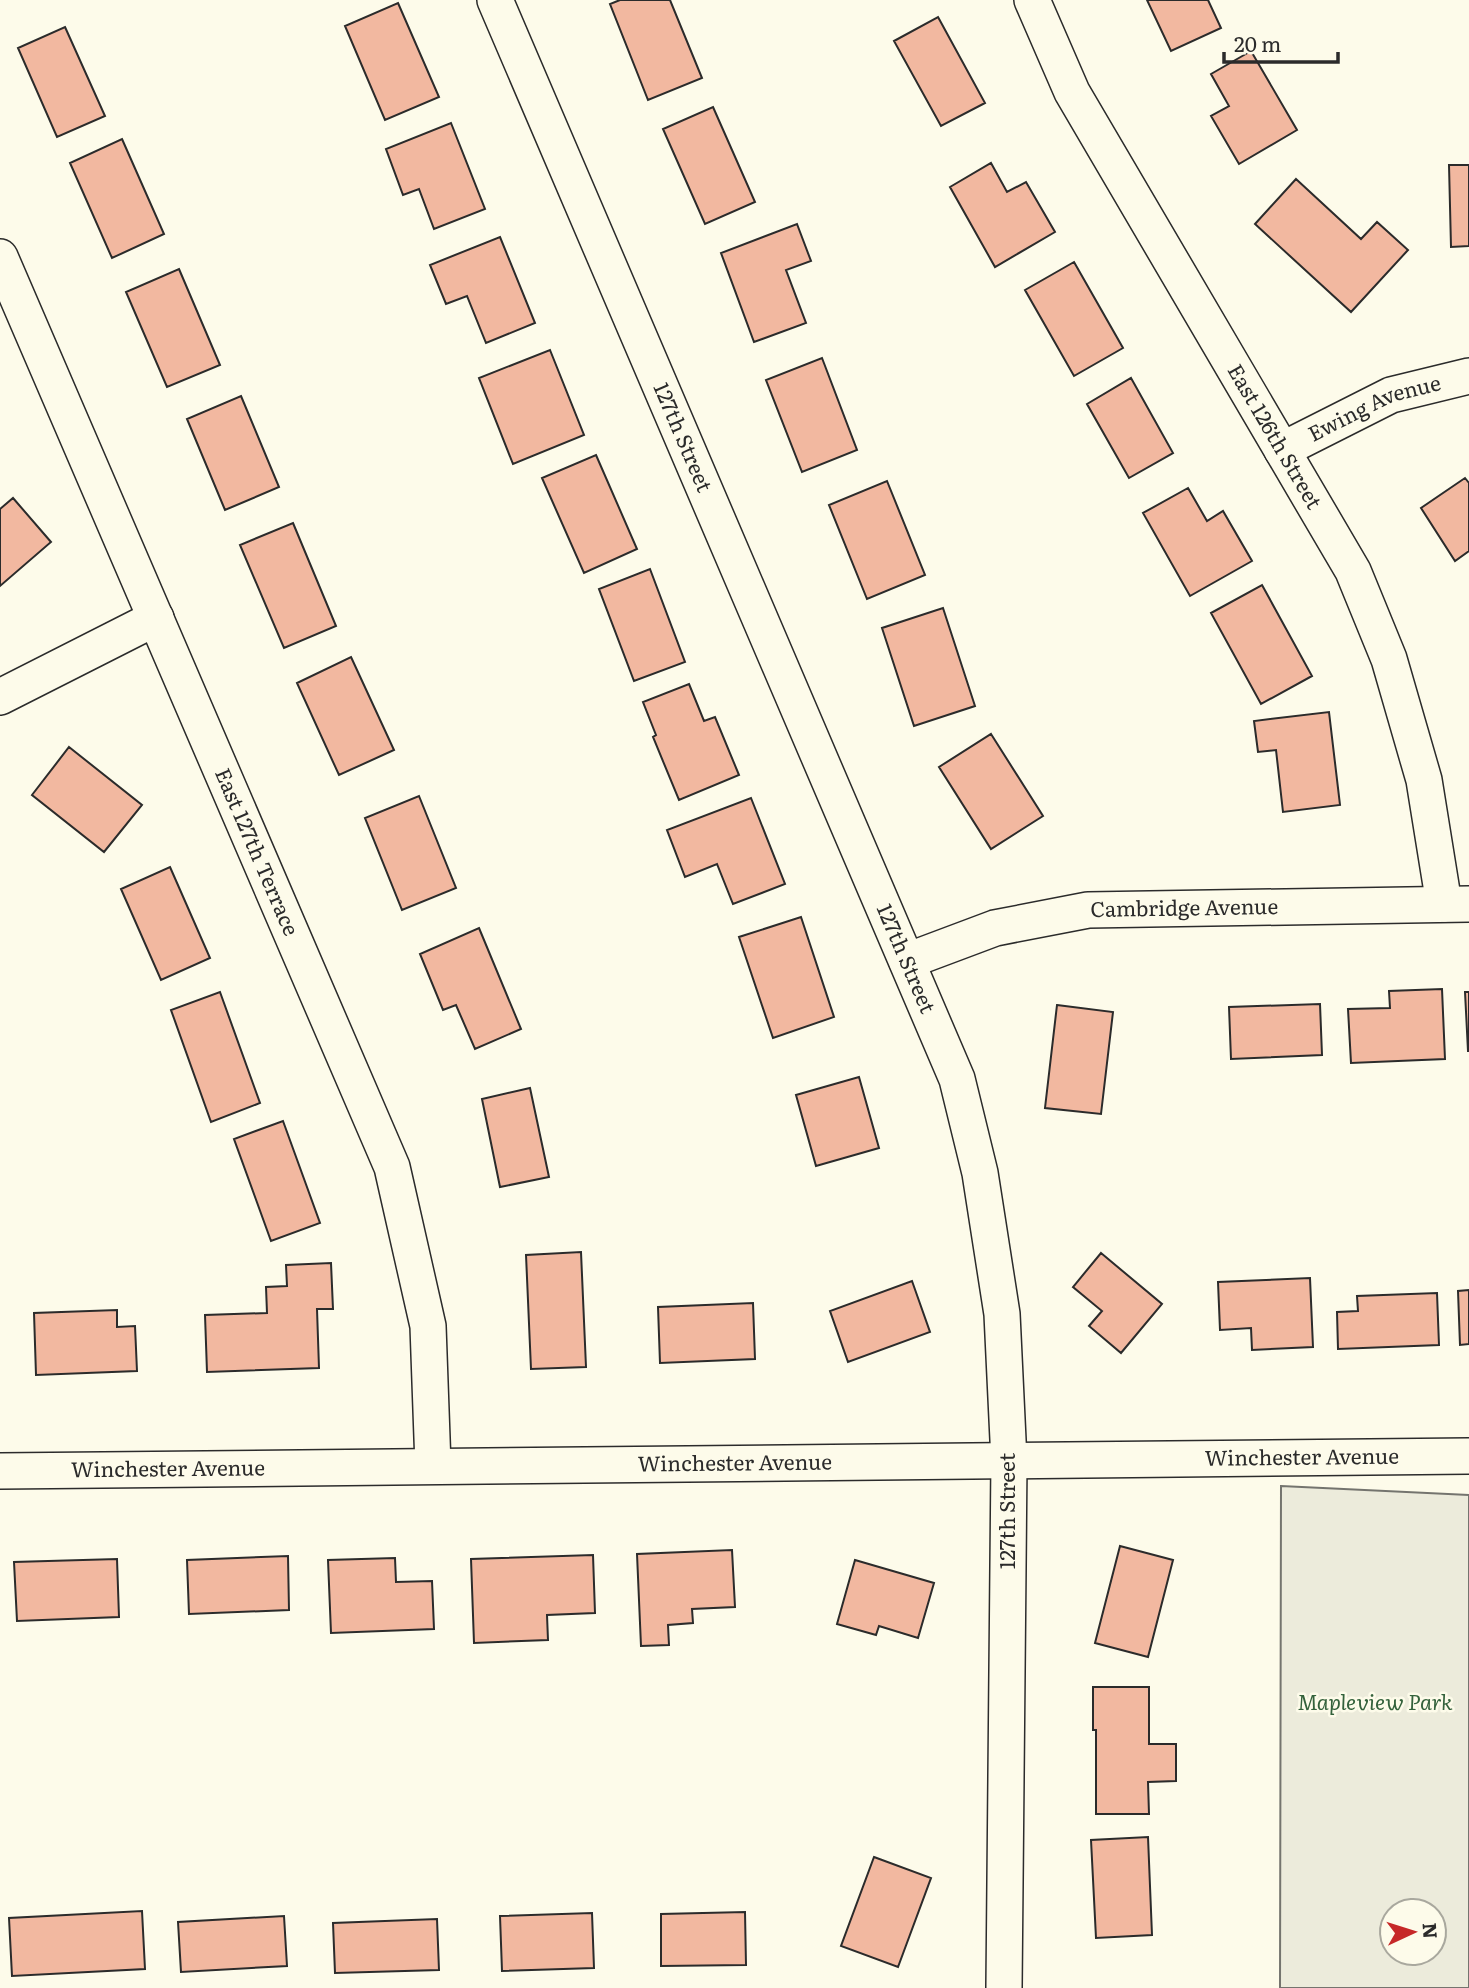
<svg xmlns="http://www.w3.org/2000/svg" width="1469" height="1988" font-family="Literata,serif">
<rect width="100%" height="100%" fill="#fdfbea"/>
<path fill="#ecebdb" stroke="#74746e" stroke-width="2" fill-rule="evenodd" d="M1281,1486L1469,1495V1988H1280ZM1392,1911H1434V1953H1392Z"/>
<path fill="#f2b8a0" stroke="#2b2b2b" stroke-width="2" d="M620,0H670L702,78L648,100L610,4Z
M1147,0H1208L1221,28L1171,51Z
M398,3L439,97L385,120L345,26Z
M938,17L985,103L941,126L894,41Z
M65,27L105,116L57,137L18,48Z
M1251,51L1297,130L1239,164L1211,116L1229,106L1211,74Z
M713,107L755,202L705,224L663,129Z
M451,123L485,209L434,229L419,189L403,195L386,149Z
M122,139L164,234L112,258L70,163Z
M991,163L1007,192L1026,182L1055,232L995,267L950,187Z
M1449,165H1469V246L1451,247Z
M1296,179L1361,239L1377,222L1408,250L1351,312L1255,224Z
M797,224L811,261L786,270L806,323L754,342L721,253Z
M500,237L535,323L486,343L467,296L446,304L430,265Z
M1074,262L1123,348L1074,376L1025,290Z
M179,269L220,365L167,387L126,292Z
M550,350L584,435L513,464L479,378Z
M822,358L857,450L802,472L766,380Z
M1131,378L1173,453L1129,478L1087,404Z
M241,396L279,487L225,510L187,419Z
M596,455L637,549L584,573L542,478Z
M1465,478L1469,483V551L1455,561L1421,508Z
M887,481L925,575L867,599L829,505Z
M1188,488L1207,521L1223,511L1252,561L1190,596L1143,513Z
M13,498L51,542L0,586V509Z
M293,523L336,626L284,648L240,545Z
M650,569L685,662L634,681L599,589Z
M1262,585L1312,676L1261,704L1211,613Z
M943,608L975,706L914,726L882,628Z
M351,657L394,750L339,775L297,683Z
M689,684L704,721L715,717L739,775L679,800L653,737L656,735L643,702Z
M1329,712L1340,805L1283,812L1276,750L1258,752L1254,721Z
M991,734L1043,816L991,849L939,767Z
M69,747L142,805L104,852L32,795Z
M419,796L456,888L402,910L365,818Z
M751,798L785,884L733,904L717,864L685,877L667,830Z
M170,867L210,958L161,980L121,889Z
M801,917L834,1017L773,1038L739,937Z
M479,928L521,1029L475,1049L456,1005L443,1010L420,954Z
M1442,989L1445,1059L1351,1063L1348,1009L1390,1008L1389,991Z
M220,992L260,1103L211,1122L171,1010Z
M1465,992H1469V1051H1468Z
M1320,1004L1322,1055L1231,1059L1229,1007Z
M1057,1005L1113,1012L1101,1114L1045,1108Z
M859,1077L879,1148L816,1166L796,1095Z
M530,1088L549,1177L500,1187L482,1099Z
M283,1121L320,1223L271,1241L234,1139Z
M581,1252L586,1367L531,1369L526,1255Z
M1101,1253L1162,1304L1121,1353L1089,1326L1102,1311L1073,1287Z
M331,1263L333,1309H317L319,1368L207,1372L205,1315L267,1313L266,1287L287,1286L286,1265Z
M1310,1278L1313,1347L1252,1350L1251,1328L1220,1330L1218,1282Z
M912,1281L930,1332L848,1362L830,1311Z
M1469,1290V1344L1460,1345L1458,1291Z
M1437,1293L1439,1345L1338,1349L1337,1312L1358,1311L1357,1296Z
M753,1303L755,1359L660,1363L658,1307Z
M117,1310V1327L135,1326L137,1371L36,1375L34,1313Z
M1120,1546L1173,1560L1148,1657L1095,1643Z
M732,1550L735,1607L692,1609L693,1623L668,1625L669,1645L641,1646L637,1554Z
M593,1555L595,1613L547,1615L548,1640L474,1643L471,1559Z
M288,1556L289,1610L189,1614L187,1560Z
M395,1558L396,1582L432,1581L434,1629L331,1633L328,1560Z
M117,1559L119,1617L17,1621L14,1562Z
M855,1560L934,1583L918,1638L879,1626L876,1635L837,1624Z
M1093,1687H1149V1744H1176V1781L1148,1782L1149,1814H1096V1730H1093Z
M1148,1837L1152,1935L1096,1938L1091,1840Z
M874,1857L931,1878L898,1967L841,1946Z
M142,1911L145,1969L12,1976L9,1918Z
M745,1912L746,1965L661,1966V1914Z
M592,1913L594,1968L502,1971L500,1916Z
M284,1916L287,1966L181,1972L178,1922Z
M437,1919L439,1970L335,1973L333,1923Z"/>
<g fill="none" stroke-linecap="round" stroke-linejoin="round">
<defs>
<g id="minor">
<path id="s1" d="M495,0L957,1079L980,1173L1002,1314L1009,1461L1004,1988"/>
<path id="s2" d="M1032,0L1072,92L1353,571L1389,659L1424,780L1444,904"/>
<path id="s3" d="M0,257L392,1167L428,1326L433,1466"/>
<path id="s4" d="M1282,450L1391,395L1469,376"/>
<path d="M0,697L156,618"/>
<path id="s5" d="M907,961L995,928L1088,910L1469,904"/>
<path id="s6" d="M0,1471L1469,1456"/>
</g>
</defs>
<use href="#minor" stroke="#2b2b2b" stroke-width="38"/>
<use href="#minor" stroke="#fdfbea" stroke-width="35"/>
</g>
<g text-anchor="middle" stroke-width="5" stroke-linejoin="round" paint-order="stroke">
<g font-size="21" fill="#2b2b2b" stroke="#fdfbea">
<text dy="7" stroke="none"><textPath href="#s4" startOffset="102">Ewing Avenue</textPath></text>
<text dy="7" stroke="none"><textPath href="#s1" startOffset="476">127th Street</textPath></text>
<text dy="7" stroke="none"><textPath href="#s2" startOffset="500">East 126th Street</textPath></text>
<text dy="7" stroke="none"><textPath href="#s3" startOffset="648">East 127th Terrace</textPath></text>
<text dy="7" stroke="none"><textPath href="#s5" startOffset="285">Cambridge Avenue</textPath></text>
<text dy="7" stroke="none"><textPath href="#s1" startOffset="1043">127th Street</textPath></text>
<text dy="7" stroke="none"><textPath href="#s6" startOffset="1302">Winchester Avenue</textPath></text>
<text dy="7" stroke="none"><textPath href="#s6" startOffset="735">Winchester Avenue</textPath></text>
<text dy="7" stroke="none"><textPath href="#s6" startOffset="168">Winchester Avenue</textPath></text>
<text transform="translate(1008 1511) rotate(-90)" y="7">127th Street</text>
</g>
<g font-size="21" font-style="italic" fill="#34623c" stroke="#fdfbea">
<text x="1375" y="1710">Mapleview Park</text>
</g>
</g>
<g transform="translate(1413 1932) rotate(86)"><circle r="33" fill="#fdfbea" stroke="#a9a89e" stroke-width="2"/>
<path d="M0-5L12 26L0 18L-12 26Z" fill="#c62828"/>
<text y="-10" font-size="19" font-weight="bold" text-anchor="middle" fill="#2b2b2b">N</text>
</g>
<path d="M1224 52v10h114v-10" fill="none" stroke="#2b2b2b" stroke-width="3.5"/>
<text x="1234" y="52" font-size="21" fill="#2b2b2b" stroke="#fdfbea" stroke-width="5" paint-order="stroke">20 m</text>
</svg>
